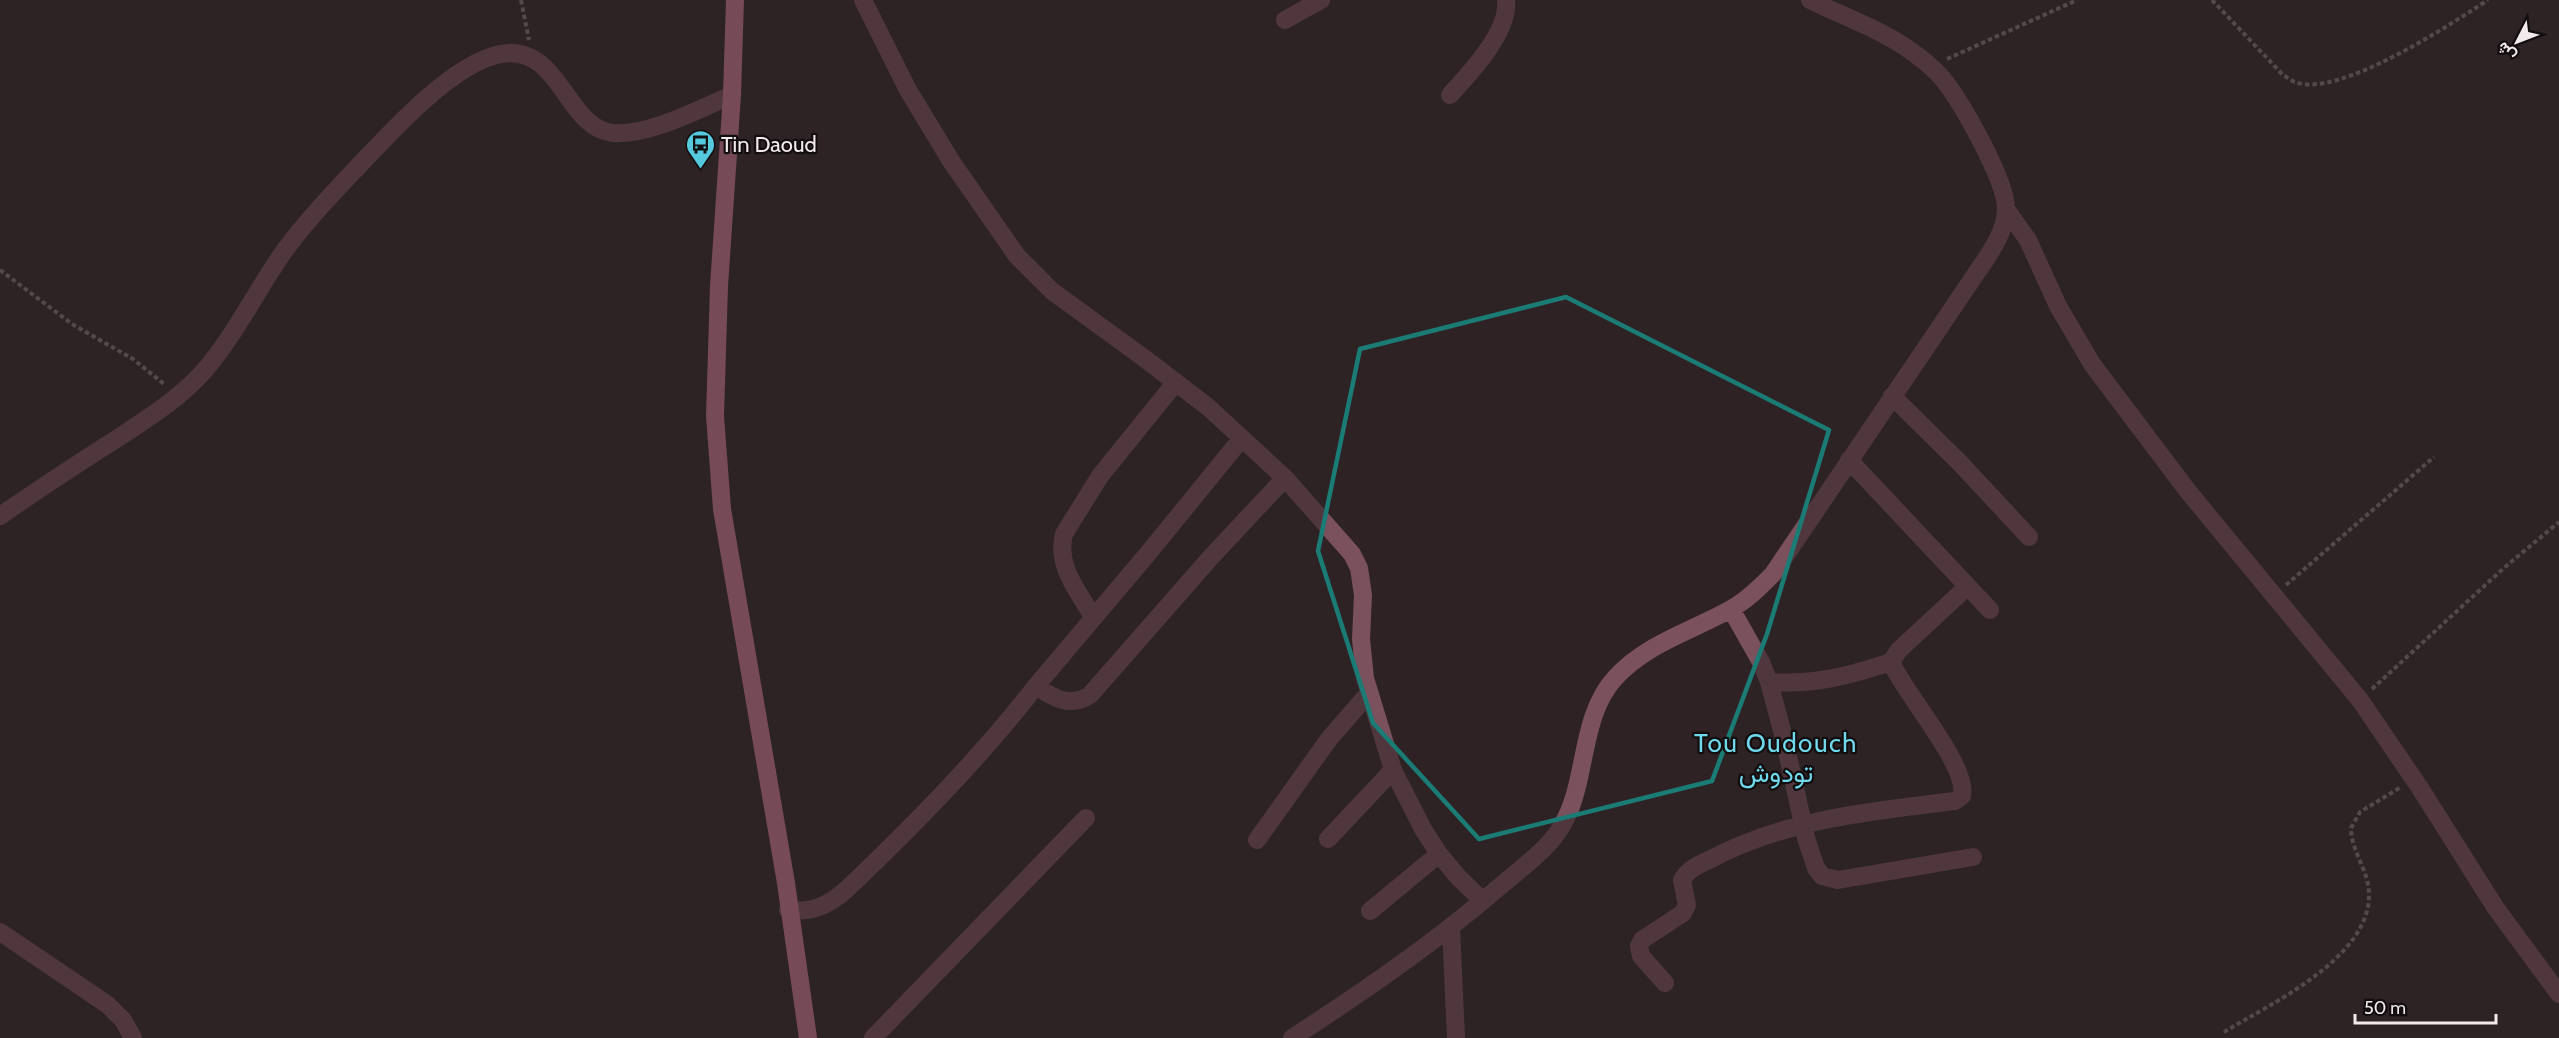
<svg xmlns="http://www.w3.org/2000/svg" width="2559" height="1038" font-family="Cabin,Vazirmatn,sans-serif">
<rect width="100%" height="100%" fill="#2e2225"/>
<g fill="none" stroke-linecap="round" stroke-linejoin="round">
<path stroke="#81777a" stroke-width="4" stroke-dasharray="4.5 3" stroke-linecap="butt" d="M521,0L529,40
M2212,0L2283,75C2287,77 2291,81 2295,82C2338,99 2451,24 2488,0
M1947,59L2077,0
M0,270L72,324L133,359L164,384
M2286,585L2434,457
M2372,689L2505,567L2559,522
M2224,1032C2272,1003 2370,958 2369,894C2369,871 2351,851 2351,828L2360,812L2401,787"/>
<path stroke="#7a515d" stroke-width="18" d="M863,0L908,90L951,161L1017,256L1052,291L1144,358L1208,407L1285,478L1352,554L1359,568L1363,595L1361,639L1365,678L1393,770L1423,829L1439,854L1459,878L1483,901
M1285,20L1321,0
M1450,95C1470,73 1510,31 1506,0
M2006,209L2028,240L2058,306L2092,364L2187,490L2360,700L2420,788L2495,907L2559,994
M1892,396L1960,463L2029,537
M1242,438L1150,551L1036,686C1053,698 1070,708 1090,695L1211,557L1285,478
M1849,460L1990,610
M0,516C39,489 80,462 121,436C150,417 181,397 204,371C236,334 257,289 285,250C310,216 339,187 368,156C400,123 444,75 487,58C559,30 563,129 613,133C649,136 699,109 732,95
M1731,609L1761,662L1769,682L1784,738L1806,838L1816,868L1822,876L1838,880L1973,857
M1093,617C1078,591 1056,566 1064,534L1100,476L1176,382
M1769,682C1815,685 1848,676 1891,662
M1328,839L1393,770
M1257,840L1329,739L1369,693
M788,910C813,913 829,905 847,889C914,825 979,759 1036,686
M1370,911L1439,854
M1451,928L1456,1038
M0,932L108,1005L123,1020L133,1038
M1665,983L1641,956L1639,946L1642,940L1683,913L1687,905L1682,880C1688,869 1700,864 1711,859C1786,819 1872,811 1955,801L1962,796C1969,766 1904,693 1891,662L1899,650L1967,587
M873,1038L1086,818
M1292,1038C1366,990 1437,941 1504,883C1527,863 1553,846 1566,818C1587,776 1581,715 1615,678C1647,643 1692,631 1731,609C1747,600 1760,587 1773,574L1973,278C1986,259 2006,233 2006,209C2006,180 1961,101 1942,78C1936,71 1927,63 1919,57C1887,31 1846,18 1810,0"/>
<path stroke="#ce7a93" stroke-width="18" d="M735,0L732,95L719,286L715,416L722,509L786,883L808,1038"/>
</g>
<path d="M0 0H2559V1038H0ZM1566,297L1829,430L1767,634L1712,781L1479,839L1373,723L1318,551L1360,349Z" fill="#2e2225" fill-opacity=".55" fill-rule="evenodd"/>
<path fill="none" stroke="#1a7c74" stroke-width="4.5" stroke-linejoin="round" d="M1566,297L1829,430L1767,634L1712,781L1479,839L1373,723L1318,551L1360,349Z"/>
<defs>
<symbol id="bus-pin" viewBox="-11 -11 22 30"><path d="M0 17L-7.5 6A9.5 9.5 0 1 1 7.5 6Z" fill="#55cadf" stroke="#120d0f"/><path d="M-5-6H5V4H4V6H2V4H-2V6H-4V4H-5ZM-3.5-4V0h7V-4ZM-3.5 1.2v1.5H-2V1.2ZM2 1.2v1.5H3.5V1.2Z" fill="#111"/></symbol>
</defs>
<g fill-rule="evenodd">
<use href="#bus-pin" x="684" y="128" width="33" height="45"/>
</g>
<g text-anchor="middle" stroke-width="4.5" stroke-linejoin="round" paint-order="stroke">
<g font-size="22" fill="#f2eaec" stroke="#120d0f" text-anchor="start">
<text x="721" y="152">Tin Daoud</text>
</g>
<g font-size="26" letter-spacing="1.5" fill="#70d8eb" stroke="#120d0f">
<text x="1776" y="752">Tou Oudouch<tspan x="1776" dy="30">تودوش</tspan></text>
</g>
</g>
<g transform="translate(2517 42) rotate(228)" stroke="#120d0f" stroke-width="4.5" paint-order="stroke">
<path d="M0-4.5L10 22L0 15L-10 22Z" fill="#f2eaec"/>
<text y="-9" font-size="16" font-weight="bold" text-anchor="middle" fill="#f2eaec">ش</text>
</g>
<path d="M2355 1014v9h141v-9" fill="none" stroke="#f2eaec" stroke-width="3"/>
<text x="2364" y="1014" font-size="18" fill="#f2eaec" stroke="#120d0f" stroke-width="4.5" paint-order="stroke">50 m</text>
</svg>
